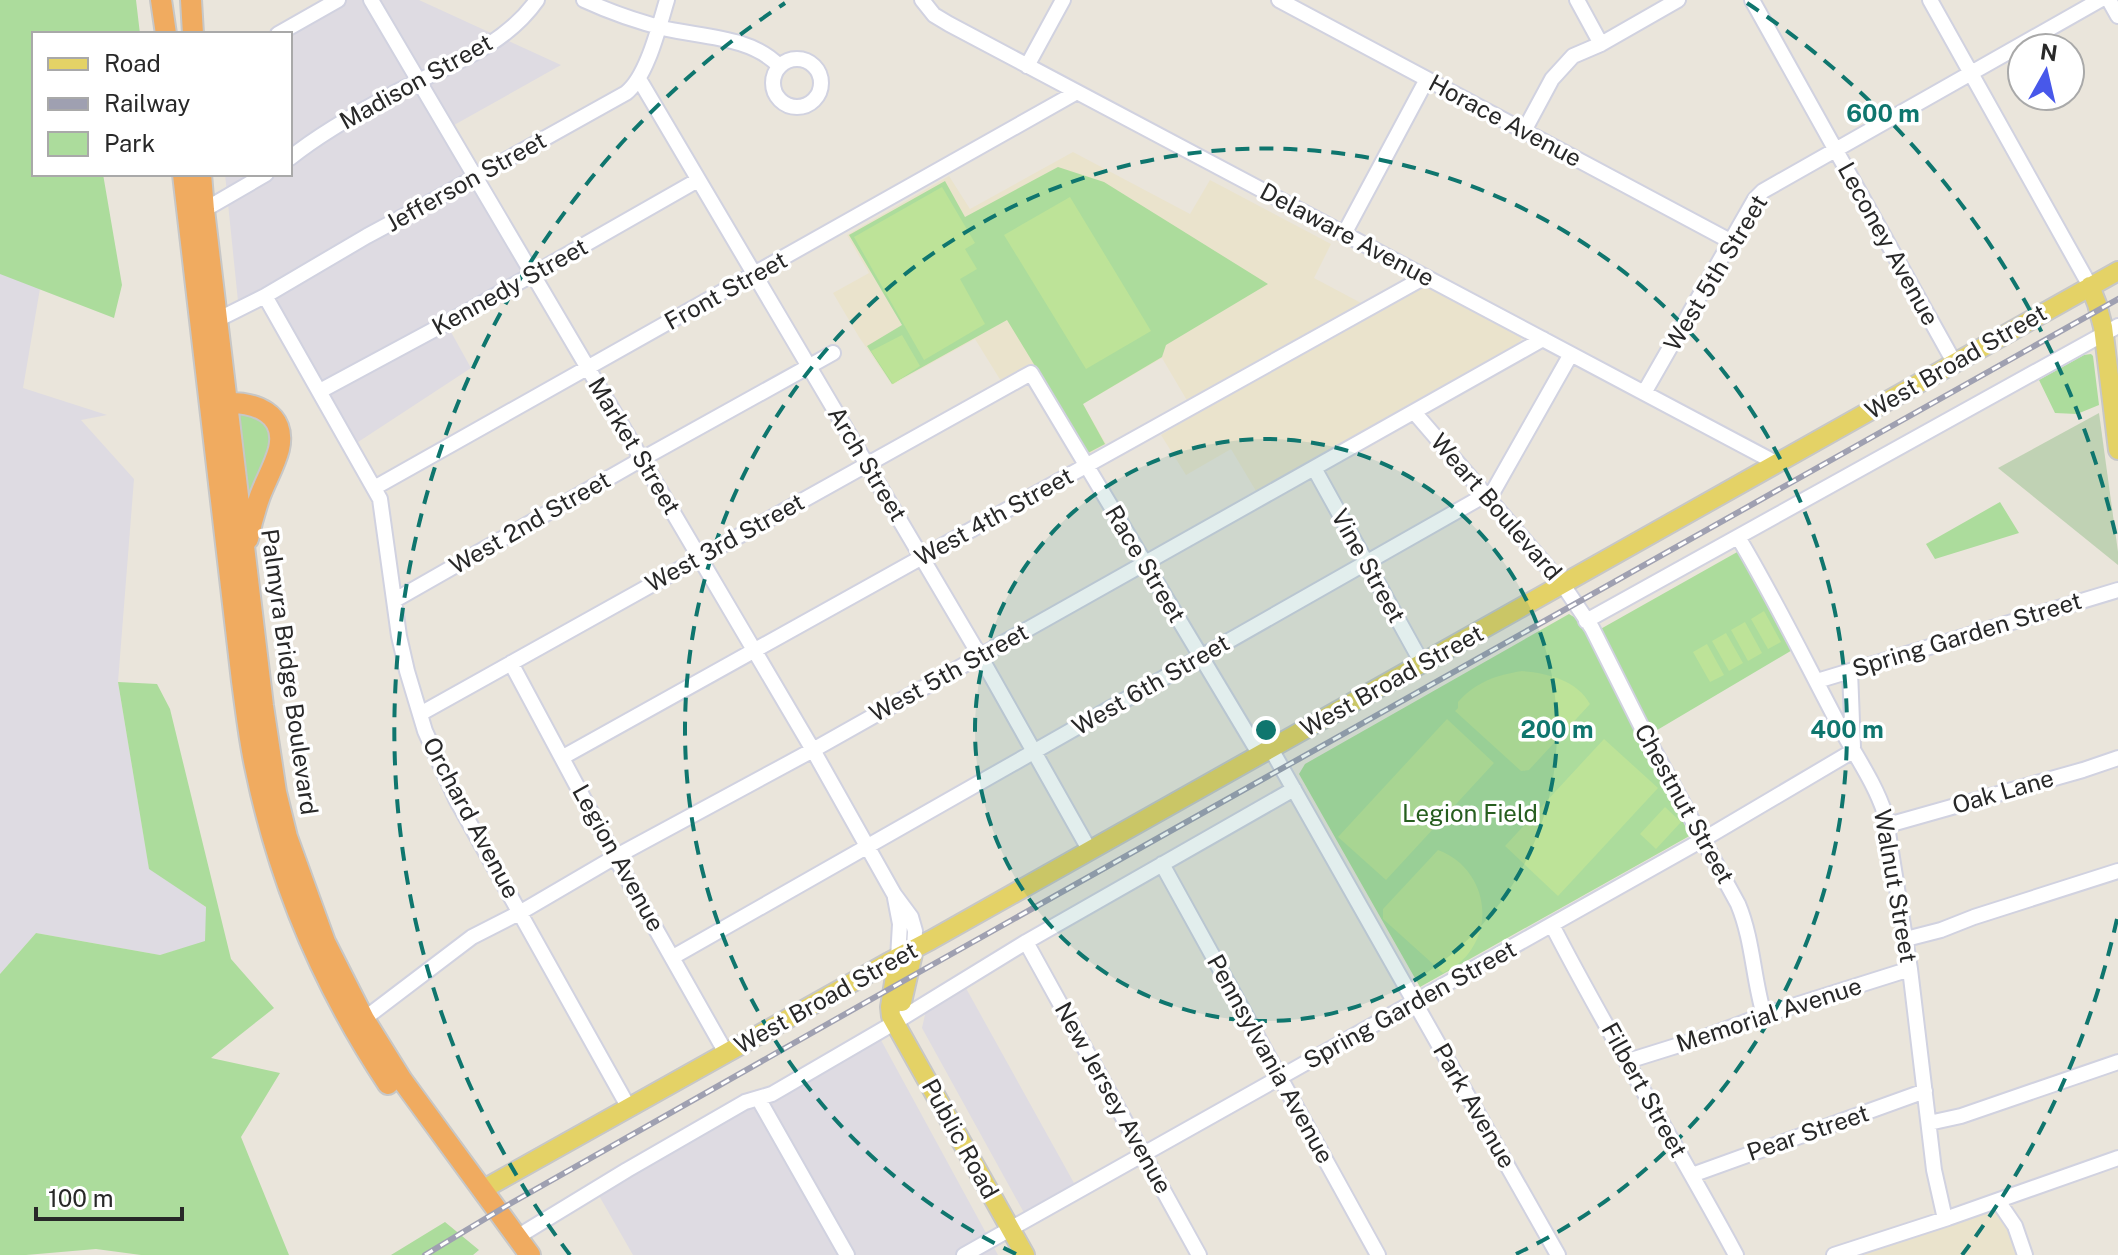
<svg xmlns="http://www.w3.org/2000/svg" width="2118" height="1255" font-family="'Public Sans',sans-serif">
<rect width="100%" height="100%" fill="#eae5db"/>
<path fill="#dedbe2" d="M337,0H419L561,65L447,129L532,274L446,323L471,368L352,446L260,300L239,311L225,174H290V34Z
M0,241L43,271L23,388L107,415L81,420L134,479L118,682L149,868L207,908L205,942L160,955L36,933L0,974Z
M962,981L1079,1192L1028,1220L922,1028L928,1001Z
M876,1031L998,1255H633L598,1194Z"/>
<path fill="#eae3cc" d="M1073,152L1190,214L1210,180L1331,244L1314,278L1378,312L1429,283L1521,335V340L1514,347L1256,491L1231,449L1186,475L1161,435L1195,414L1162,358L1083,404L1106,444L1087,455L1027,368L1001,381L975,339L892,385L859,337L833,293L869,273L847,235L949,176L970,209Z
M1998,1201L2025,1255H1834Z"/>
<path fill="#acdc9c" d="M0,0H136L140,34H34V174H103L122,285L114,318L0,274Z
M1058,167L1104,182L1268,284L1166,345L1162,357L1083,404L1105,444L1088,453L1007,320L892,384L867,346L902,325L849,235L945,181L965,217Z
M2091,354L2093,356L2099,405L2077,414L2055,413L2039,380L2084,355Z
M237,409C242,410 250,411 256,413C291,430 260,476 249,499Z
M2000,502L2019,533L1935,559L1926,544Z
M1739,551L1794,649L1642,739L1693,834L1420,987L1299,774L1305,764L1569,614L1597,631Z
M118,682L157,684L170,709L231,959L274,1008L211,1058L280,1073L241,1137L289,1255H141L96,1249L26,1255H0V974L36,933L160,955L205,941L206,907L149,869Z
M445,1222L479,1250L473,1255H391Z"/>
<path fill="#c0d2b4" d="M2099,413L2118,552V565L1998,468Z"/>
<path fill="#bde398" d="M942,187L975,243L965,249L977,269L960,279L985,324L924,360L854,237Z
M1070,197L1151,331L1086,369L1004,235Z
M902,335L920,366L893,384L871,351Z
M1764,611L1781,642L1768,649L1751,619Z
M1745,622L1762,653L1748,661L1731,630Z
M1726,633L1743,663L1729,671L1712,641Z
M1707,644L1724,675L1710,682L1693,652Z
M1522,671C1547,673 1577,680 1590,704L1529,770L1521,771L1455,711L1458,708V702C1476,682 1496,675 1522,671Z
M1447,719L1494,763L1386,880L1338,837Z
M1604,739L1658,788L1558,896L1505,846Z
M1665,807L1681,822L1656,849L1640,834Z
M1438,850C1480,865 1497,918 1468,954C1461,963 1452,968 1443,973L1383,919V909Z"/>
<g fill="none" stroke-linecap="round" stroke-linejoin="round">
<defs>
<path id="minor" d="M371,0L813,750L894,894L911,917L915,931L914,949
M584,0C610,12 639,22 667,29C703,37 752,37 779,66
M922,0L934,15L949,24L1778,464
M1279,0L1730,241
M1577,0L1601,44
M1752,0L1954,362
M1930,0L2090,286
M2109,0L2118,16
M278,34L338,0
M773 83a24 24 0 1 1 48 0a24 24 0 1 1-48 0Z
M1027,66L1063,0
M639,79L980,656L1090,851
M1524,131L1552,79L1573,56L1601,44L1678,0
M290,158C320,134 355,114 389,96C440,68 502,50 537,0
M204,210L266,174
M1344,234L1427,79
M265,296L380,499L399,636L407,671L425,731L456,799L629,1108
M217,320L265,296L367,236L445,194L626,93C647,77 659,26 667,0
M320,391L463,314L698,180
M1644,393L1755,199L1763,191L2100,0
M1414,412L1563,585L1592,628L1645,734L1738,904C1753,940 1753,978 1764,1015
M1314,468L1422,663
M374,488L1077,92
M1738,537C1775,599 1806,663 1840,727C1855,755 1875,783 1885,814L1910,969L1934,1170L1945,1219
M395,600L642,459L833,353
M1586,621L2118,326
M511,663L615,857L726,1053
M1850,671L1853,747
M1817,681L2118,590
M420,714L1031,373L1260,755
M1271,749L1558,1255
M563,757L1425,277
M1888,825L2083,770L2118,758
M1162,864L1378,1255
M895,898L900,924L898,958
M1552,925C1609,1036 1676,1144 1736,1255
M1906,939L1941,930L1974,917L2118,871
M1026,942L1199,1255
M673,957L1494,490L1571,354
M364,1019L472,937L521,912L615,857L813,750L1543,339
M1628,1061L1708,1036L1764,1015L1910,969
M758,1098L847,1255
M1929,1123L1961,1116L2118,1062
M1692,1175L1925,1091
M1998,1201L2015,1226L2025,1255
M517,1237L627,1170L745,1102L772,1094L894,1023L1026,942L1294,789
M964,1255L1704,839L1853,751
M1834,1255L1948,1218L2118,1158"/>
<path id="major" d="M2090,286L2097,304L2103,327L2118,450
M898,958L890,1007L891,1016L1025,1255
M902,1002L914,949
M482,1190L887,963L931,940L2118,271"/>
<path id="highway" d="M161,0L166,34
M191,0L193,34
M183,174L242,681C246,710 249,738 255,766C278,880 323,986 388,1084
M201,174L204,210L263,706L276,792L287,837L325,942L364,1019L402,1080L530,1255
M226,403C255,402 287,413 279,449C275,465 266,480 260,496C255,510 251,525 248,539"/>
</defs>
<use href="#minor" stroke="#d1d2e0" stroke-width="18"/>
<use href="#major" stroke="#c7c7c7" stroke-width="22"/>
<use href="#highway" stroke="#c7c7c7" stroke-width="24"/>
<use href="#minor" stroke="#fff" stroke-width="14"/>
<use href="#major" stroke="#e4d266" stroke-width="18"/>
<use href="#highway" stroke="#f0ab60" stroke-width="20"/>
<defs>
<path id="rail" d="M425,1255L508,1205L907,979L2118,299"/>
</defs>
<use href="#rail" stroke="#9fa0b1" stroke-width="6"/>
<use href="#rail" stroke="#fff" stroke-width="3" stroke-dasharray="9" stroke-linecap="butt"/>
</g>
<circle cx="1266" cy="730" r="291" fill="#0f766e" fill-opacity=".12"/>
<g fill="none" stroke="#0f766e" stroke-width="4" stroke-dasharray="14 10">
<circle cx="1266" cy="730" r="291"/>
<path d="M1016 1254A581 581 0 1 1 1516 1254"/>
<path d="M2117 919A872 872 0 0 1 1962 1255M570 1255A872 872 0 0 1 785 3M1747 3A872 872 0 0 1 2117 541"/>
</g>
<g text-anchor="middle" stroke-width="7" stroke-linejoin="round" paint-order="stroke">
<g font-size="24" fill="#282828" stroke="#fff">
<text transform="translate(416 82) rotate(-29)" y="8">Madison Street</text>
<text transform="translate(1505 121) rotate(28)" y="8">Horace Avenue</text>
<text transform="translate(466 182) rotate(-29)" y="8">Jefferson Street</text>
<text transform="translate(1347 235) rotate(28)" y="8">Delaware Avenue</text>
<text transform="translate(1888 244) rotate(61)" y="8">Leconey Avenue</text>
<text transform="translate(1716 273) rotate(-59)" y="8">West 5th Street</text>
<text transform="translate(510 287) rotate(-29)" y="8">Kennedy Street</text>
<text transform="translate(726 291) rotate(-29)" y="8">Front Street</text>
<text transform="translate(1956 362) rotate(-30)" y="8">West Broad Street</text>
<text transform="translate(634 446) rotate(59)" y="8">Market Street</text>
<text transform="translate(867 464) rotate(59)" y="8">Arch Street</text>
<text transform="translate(1496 507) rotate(49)" y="8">Weart Boulevard</text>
<text transform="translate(994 517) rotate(-29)" y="8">West 4th Street</text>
<text transform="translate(530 523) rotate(-30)" y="8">West 2nd Street</text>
<text transform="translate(725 543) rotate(-29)" y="8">West 3rd Street</text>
<text transform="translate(1145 564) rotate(59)" y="8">Race Street</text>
<text transform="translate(1368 566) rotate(61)" y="8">Vine Street</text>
<text transform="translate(1967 635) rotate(-17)" y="8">Spring Garden Street</text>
<text transform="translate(289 672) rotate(82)" y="8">Palmyra Bridge Boulevard</text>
<text transform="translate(949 673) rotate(-29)" y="8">West 5th Street</text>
<text transform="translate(1392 681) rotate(-29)" y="8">West Broad Street</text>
<text transform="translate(1151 685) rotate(-30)" y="8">West 6th Street</text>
<text transform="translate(2003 792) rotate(-16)" y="8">Oak Lane</text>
<text transform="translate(1684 804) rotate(61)" y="8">Chestnut Street</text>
<text transform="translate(471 818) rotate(62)" y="8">Orchard Avenue</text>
<text transform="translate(618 858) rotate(61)" y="8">Legion Avenue</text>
<text transform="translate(1895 886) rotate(80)" y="8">Walnut Street</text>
<text transform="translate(826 998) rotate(-29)" y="8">West Broad Street</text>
<text transform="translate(1410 1005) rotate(-29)" y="8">Spring Garden Street</text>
<text transform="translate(1769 1015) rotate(-18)" y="8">Memorial Avenue</text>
<text transform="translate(1270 1059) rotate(61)" y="8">Pennsylvania Avenue</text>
<text transform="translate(1644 1090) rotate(61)" y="8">Filbert Street</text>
<text transform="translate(1113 1098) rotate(61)" y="8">New Jersey Avenue</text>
<text transform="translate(1474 1106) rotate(60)" y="8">Park Avenue</text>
<text transform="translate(1808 1133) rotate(-19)" y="8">Pear Street</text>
<text transform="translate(960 1139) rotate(61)" y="8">Public Road</text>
</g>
<g font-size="24" fill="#275e1f" stroke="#fff">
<text x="1470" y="822">Legion Field</text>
</g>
</g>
<circle cx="1266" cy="730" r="12" fill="#0f766e" stroke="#fff" stroke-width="4"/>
<g font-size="24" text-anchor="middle" font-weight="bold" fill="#0f766e" stroke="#fff" stroke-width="7" stroke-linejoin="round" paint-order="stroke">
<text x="1883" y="122">600 m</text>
<text x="1557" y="738">200 m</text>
<text x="1847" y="738">400 m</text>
</g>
<rect x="32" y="32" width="260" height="144" fill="#ffffff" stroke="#a9a9a9" stroke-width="2"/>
<rect x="48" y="58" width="40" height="12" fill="#e4d266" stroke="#a9a9a9" stroke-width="2"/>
<text x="104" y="72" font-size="24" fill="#282828">Road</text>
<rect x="48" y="98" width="40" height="12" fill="#9fa0b1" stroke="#a9a9a9" stroke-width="2"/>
<text x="104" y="112" font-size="24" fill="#282828">Railway</text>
<rect x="48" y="132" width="40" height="24" fill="#acdc9c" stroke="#a9a9a9" stroke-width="2"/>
<text x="104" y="152" font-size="24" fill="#282828">Park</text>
<g transform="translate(2046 72) rotate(8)"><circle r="38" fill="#ffffff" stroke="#a9a9a9" stroke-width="2"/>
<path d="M0-6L14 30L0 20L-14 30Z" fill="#4858ea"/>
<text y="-12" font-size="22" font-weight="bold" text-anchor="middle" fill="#282828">N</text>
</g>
<path d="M36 1207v12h146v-12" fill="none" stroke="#282828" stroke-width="4"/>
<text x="48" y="1207" font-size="24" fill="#282828" stroke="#ffffff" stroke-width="6" paint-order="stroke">100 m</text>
</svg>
